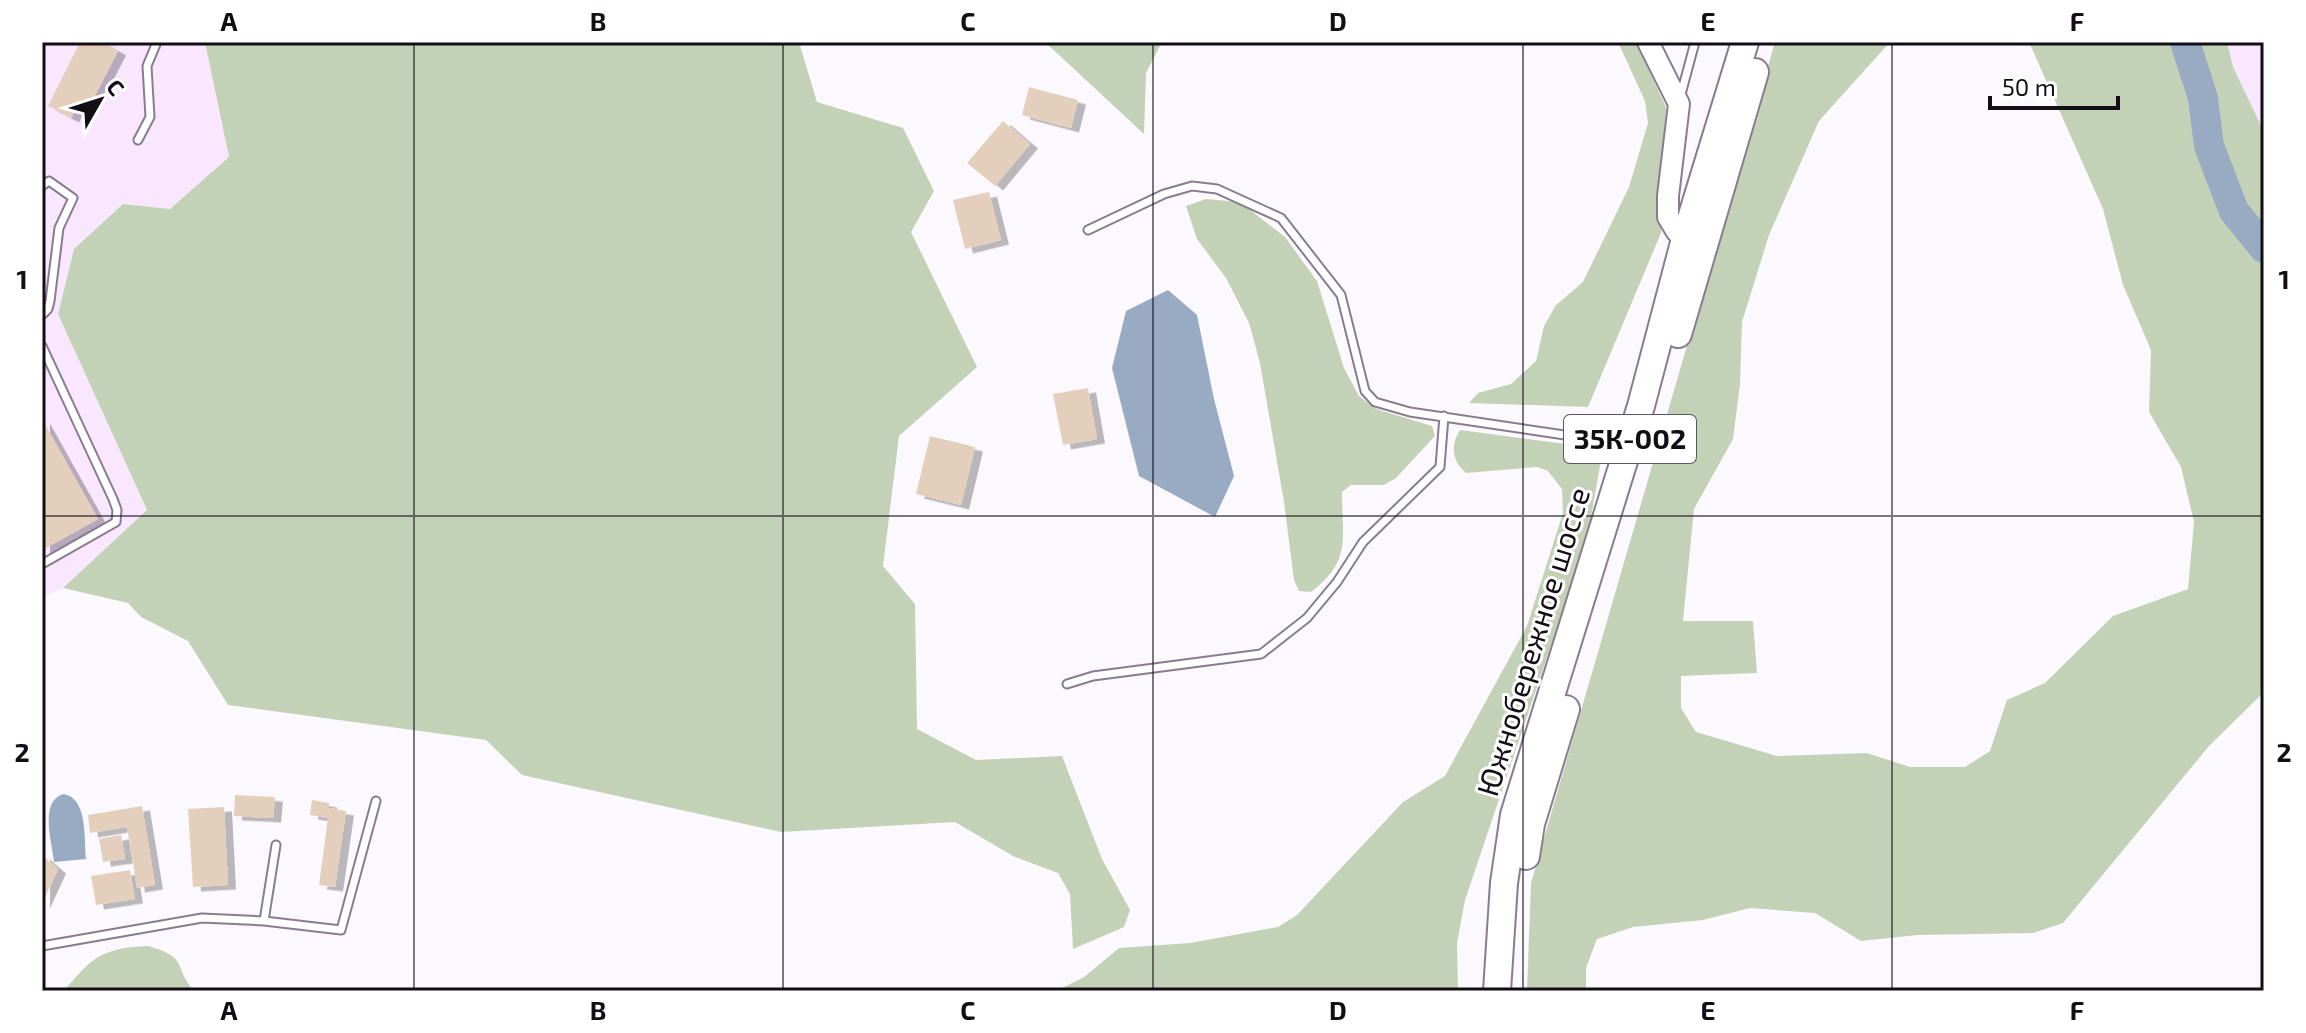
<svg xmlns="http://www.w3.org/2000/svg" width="2306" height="1033" font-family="'Exo 2',sans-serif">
<defs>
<filter id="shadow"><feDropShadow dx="8" dy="4.5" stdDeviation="0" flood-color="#0004"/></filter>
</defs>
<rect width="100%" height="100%" fill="#fcf9fe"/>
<path fill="#f8e7fe" d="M42,42H205L229,157L170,209L123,204L74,249L58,314L147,511L63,588L42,597Z
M2213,42H2264V144Z"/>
<path fill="#c3d2b7" d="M205,42H799L817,102L903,128L934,191L911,232L977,367L899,436L883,566L915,604L917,729L976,760L1062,756L1102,859L1130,910L1124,927L1073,949L1070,894L1058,873L1013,856L955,822L781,832L522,775L486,740L228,705L188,641L141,617L128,603L63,588L147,510L58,314L74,249L123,204L170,209L229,157Z
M1045,42H1162L1146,73L1144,134Z
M1618,42H1636L1666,107L1661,233L1588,407L1469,403L1478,393L1511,384L1536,361L1544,326L1556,305L1583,282L1629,187L1648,123L1645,101Z
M1775,42H1890L1819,121L1769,235L1742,322L1740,384L1733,439L1694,509L1683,621H1753L1757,673L1681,676V708L1696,732L1777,756L1867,753L1910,767H1965L1990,751L2007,700L2045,683L2113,616L2188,589L2194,522L2181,467L2149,412L2151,350L2123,285L2103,209L2029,42H2227L2233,67L2264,132V692L2209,746L2063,923L2033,933L1917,935L1861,941L1815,913L1750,908L1703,920L1633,927L1597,939L1586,968V991H1527L1531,883Z
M1206,199L1240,202L1285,237L1317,281L1344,368L1359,396L1376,409L1432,426L1435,436L1396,478L1384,485H1351L1342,492C1342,539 1352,561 1311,592L1299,591L1294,580L1284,502L1260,363L1249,323L1226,278L1197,239L1186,206Z
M1460,430L1603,449L1587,539L1465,900L1457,943L1458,991H1017L1062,988L1084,977L1119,948L1190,943L1278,927L1297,915L1403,802L1445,776L1527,626L1563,513L1562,489L1548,471L1537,467L1466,473C1452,461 1450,446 1460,430Z
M148,946C190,958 172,965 194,991H64C92,957 102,948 148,946Z"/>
<path fill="#98abc3" d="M1168,290L1197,315L1214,399L1234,476L1215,517L1139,476L1112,368L1126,311Z
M63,794C88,797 84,839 86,859L54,862C52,842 39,802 63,794Z"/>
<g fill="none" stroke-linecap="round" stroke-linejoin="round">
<path stroke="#98abc3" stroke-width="30" d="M2185,42L2203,98L2209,146L2234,211L2264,248"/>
</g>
<path fill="#e4cfbc" filter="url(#shadow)" d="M80,42H103L118,51L89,107L79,102L71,118L48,106Z
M1029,87L1078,100L1071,128L1022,115Z
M1003,121L1030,144L995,186L967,163Z
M989,192L1001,240L965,249L953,200Z
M1088,388L1097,439L1063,445L1053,394Z
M42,419L98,519L42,550Z
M930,436L975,447L961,505L916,494Z
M235,795L275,797L273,818L234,816Z
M312,800L329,803V808L346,811L335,887L319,885L328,818L310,815Z
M142,806L155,885L137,888L127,827L90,833L88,815Z
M224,807L228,885L193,887L188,809Z
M121,835L125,859L103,862L99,839Z
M42,855L58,869L42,904Z
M130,870L135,899L96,905L91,876Z"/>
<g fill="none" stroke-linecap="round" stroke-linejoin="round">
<defs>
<path id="lane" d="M1680,98L1695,42
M138,140L150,117L147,66L157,42
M42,186L49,181L73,198L59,228L50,301L48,309L42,315
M1088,230L1164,194L1192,186L1217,189L1281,218L1341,295L1365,391L1375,402L1410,412L1625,444
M42,346L113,499L117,510L116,522L42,564
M1067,684L1093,676L1261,654L1307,618L1337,582L1363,542L1440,467L1444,416
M264,921L276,845
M42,946L202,918L264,921L341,930L376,801"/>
<path id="secondary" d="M1648,42L1679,104L1668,196V217L1677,232L1686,235"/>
<path id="highway" d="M1678,334L1755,72
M1526,856L1531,824L1566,709
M1497,991L1504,883L1514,815L1641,406L1686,235L1745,42"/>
</defs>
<use href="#lane" stroke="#8a7c90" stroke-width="11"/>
<use href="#secondary" stroke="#8a7c90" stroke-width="24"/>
<use href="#highway" stroke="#8a7c90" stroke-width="30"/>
<use href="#lane" stroke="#fff" stroke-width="7"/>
<use href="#secondary" stroke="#fff" stroke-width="20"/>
<use href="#highway" stroke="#fff" stroke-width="26"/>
</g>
<path fill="none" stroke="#130d15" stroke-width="2" stroke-opacity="0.55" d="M414,42V991M783,42V991M1153,42V991M1523,42V991M1892,42V991M42,516H2264"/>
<g text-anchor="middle" stroke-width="6" stroke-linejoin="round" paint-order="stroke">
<rect fill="#fff" stroke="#5a565b" stroke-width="2" x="1564" y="415" width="132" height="48" rx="6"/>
<g font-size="28" font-weight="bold" fill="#130d15">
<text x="1630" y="449">35К-002</text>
</g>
<g font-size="30" fill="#130d15" stroke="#fff">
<text transform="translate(1534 642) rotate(-73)" y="10">Южнобережное шоссе</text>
</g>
</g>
<rect width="2306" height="1033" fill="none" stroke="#ffffff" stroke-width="88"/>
<g transform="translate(100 100) rotate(51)" stroke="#ffffff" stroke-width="6" paint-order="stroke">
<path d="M0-6L14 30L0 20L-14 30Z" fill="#130d15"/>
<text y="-12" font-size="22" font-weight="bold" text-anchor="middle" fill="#130d15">С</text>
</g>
<path d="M1990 96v12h128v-12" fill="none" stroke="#130d15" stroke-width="4"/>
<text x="2002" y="96" font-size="24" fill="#130d15" stroke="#ffffff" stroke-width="6" paint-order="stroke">50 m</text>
<rect x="44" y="44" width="2218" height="945" fill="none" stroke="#130d15" stroke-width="3"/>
<g font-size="26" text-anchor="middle" font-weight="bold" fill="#130d15">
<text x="229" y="31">A</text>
<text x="598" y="31">B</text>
<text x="968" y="31">C</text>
<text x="1338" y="31">D</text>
<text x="1708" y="31">E</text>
<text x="2077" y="31">F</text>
<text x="22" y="289">1</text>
<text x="2284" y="289">1</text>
<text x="22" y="762">2</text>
<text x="2284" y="762">2</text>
<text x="229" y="1020">A</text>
<text x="598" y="1020">B</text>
<text x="968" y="1020">C</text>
<text x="1338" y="1020">D</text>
<text x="1708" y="1020">E</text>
<text x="2077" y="1020">F</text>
</g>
</svg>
